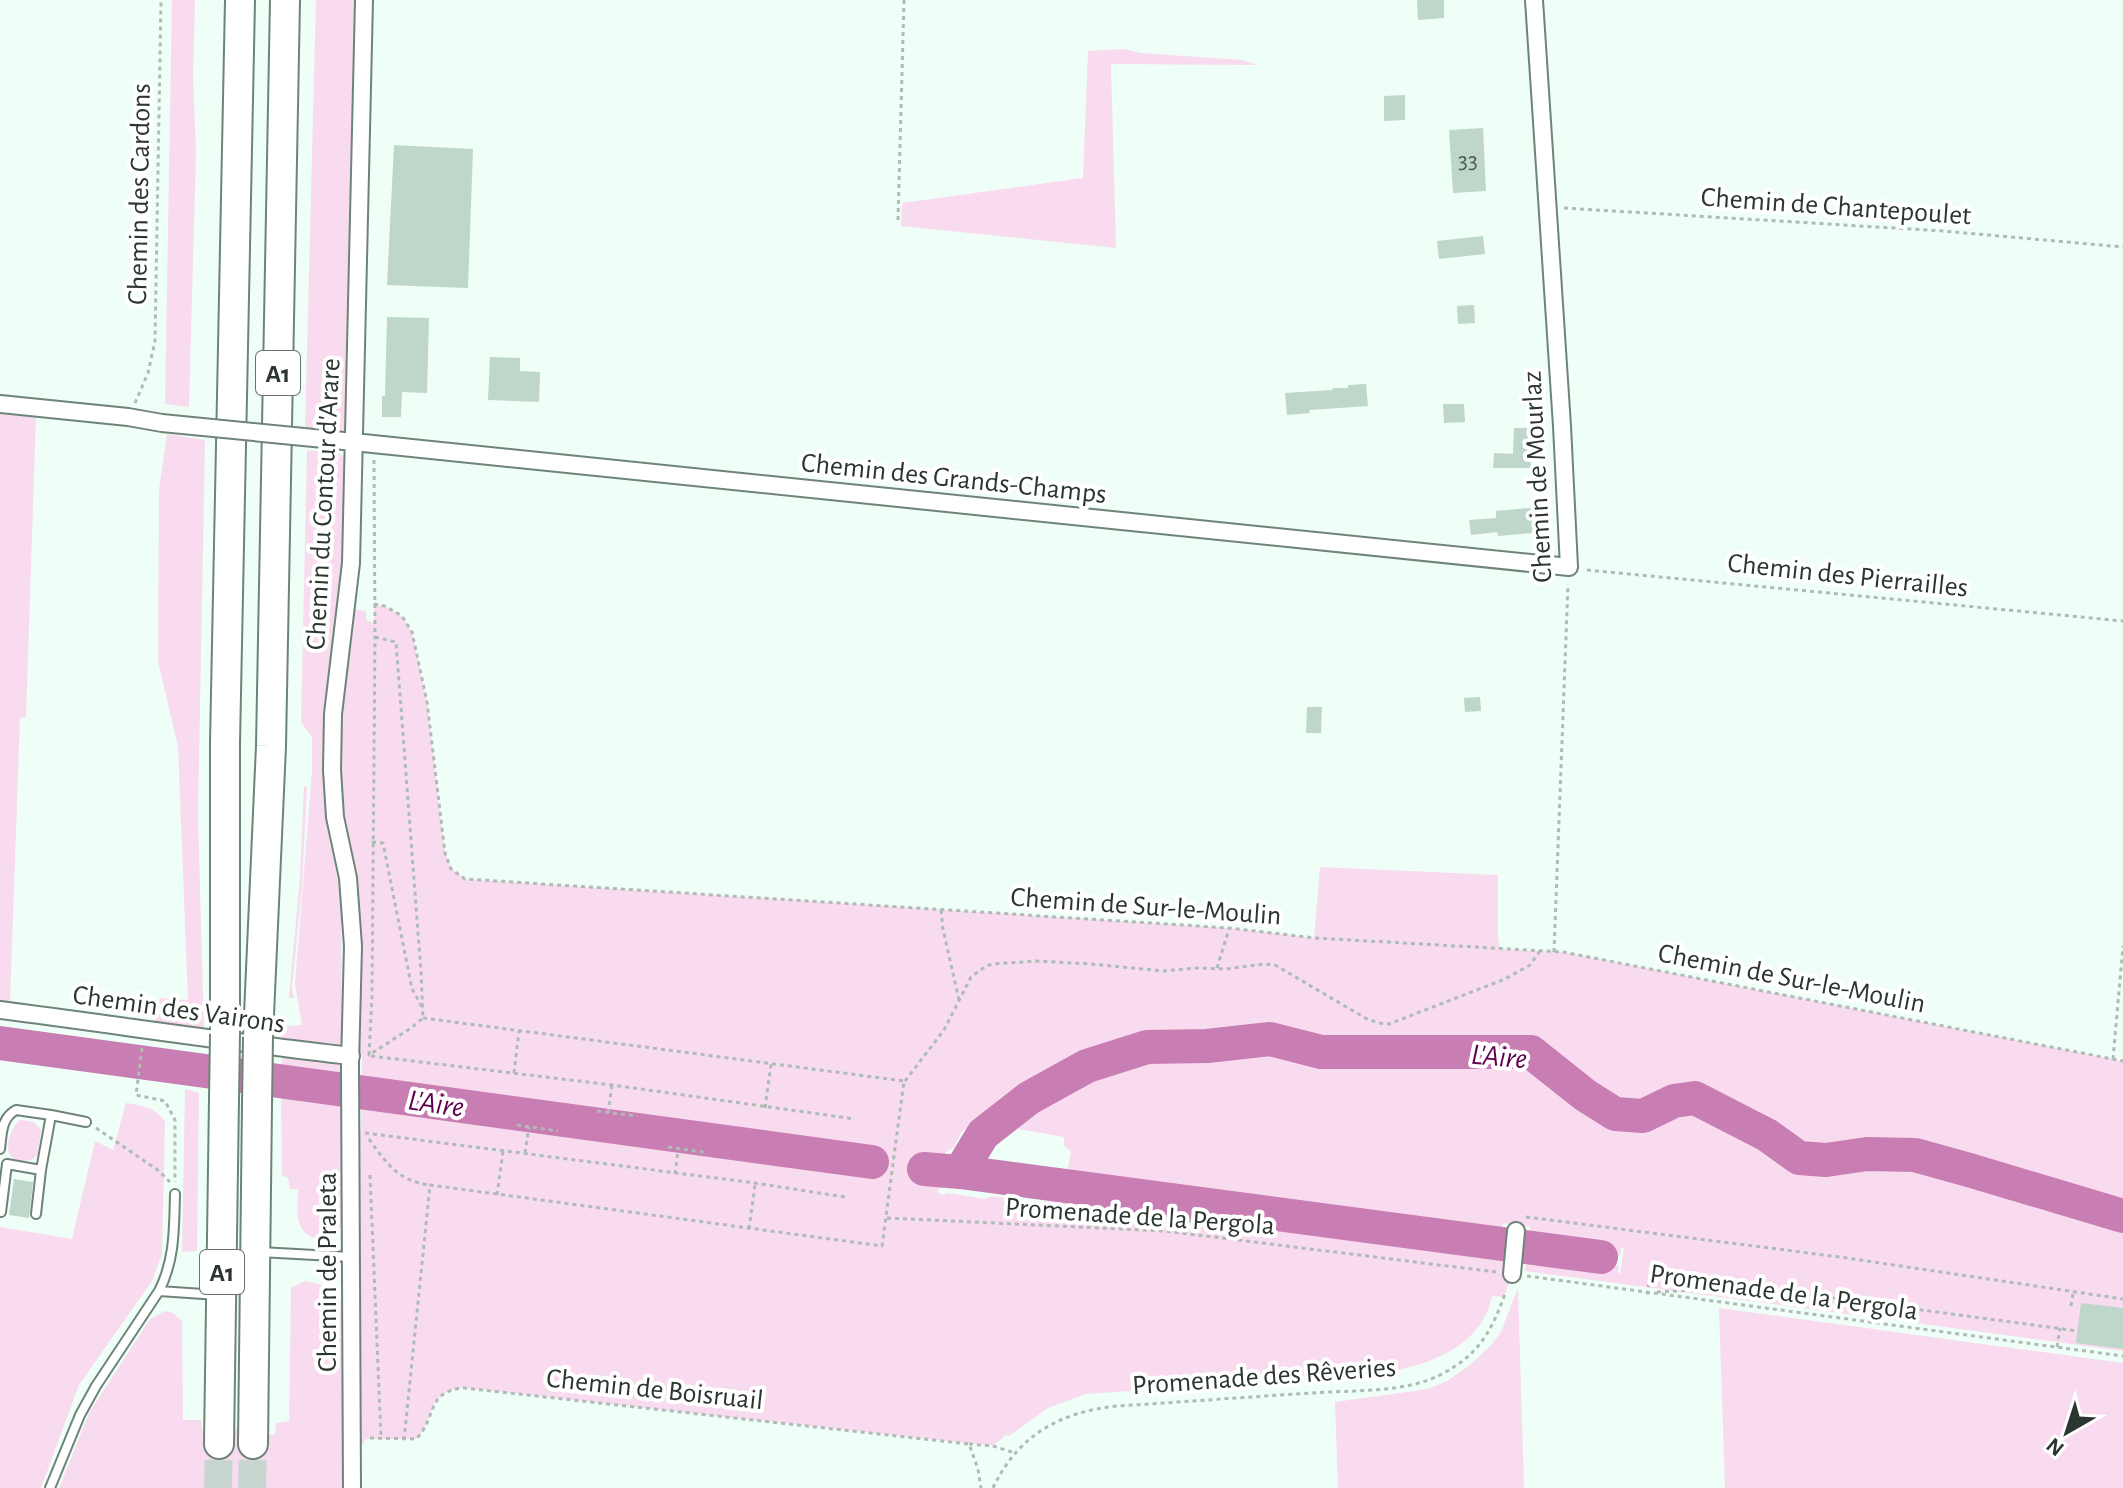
<svg xmlns="http://www.w3.org/2000/svg" width="2123" height="1488" font-family="'Alegreya Sans',sans-serif">
<rect width="100%" height="100%" fill="#effef6"/>
<path fill="#f9dbef" d="M172,0H195L193,77L196,151L189,407L165,404Z
M316,0H357L346,430L341,432L305,428Z
M1124,49L1140,53L1242,60L1257,65L1111,64L1116,248L901,226L902,203L1083,178L1088,51Z
M0,411L36,415L26,717L20,718L10,1002L0,1000Z
M167,434L205,440L198,815L204,1031L154,1023L160,998L188,1000L178,746L158,662L159,490Z
M307,450L337,453L347,457L345,535L328,697L323,769L329,838L341,894L342,1047L282,1041L280,1032L287,1026L302,1025L295,984L312,771V737L301,722Z
M374,604L385,606L402,616L412,632L427,702L445,853L452,869L465,879L1229,928L1314,938L1320,867L1498,875V938L1500,949L1563,952L2123,1061V1351L1525,1271L1526,1265L1537,1266L1538,1259L1602,1268L1604,1270L1605,1267L1619,1265L1618,1273L1620,1274L1624,1248H1621L1620,1257L1606,1250V1248L1540,1241L1541,1233L1530,1232V1227L1503,1223L1501,1232L1180,1185L1091,1178L1068,1169L1071,1151L1064,1146V1137L979,1122L962,1131L954,1147L923,1167L941,1187L937,1192L943,1195L948,1193L985,1199L991,1196L1038,1203L1047,1200L1513,1262L1512,1274L1504,1297L1492,1296C1481,1350 1423,1367 1376,1374L1086,1394L1048,1408L1009,1436L1006,1435L993,1446L464,1388C425,1391 437,1419 416,1439H366L360,1449L350,1125L361,1130L362,1055L351,1056L353,946L335,817L345,608L366,611V620L374,623Z
M304,786L307,787L302,885L292,988L294,998H289L300,876Z
M282,1054L341,1062L344,1064V1079L281,1070Z
M185,1089L199,1093L197,1251L182,1252Z
M281,1094L344,1103V1222C333,1240 307,1247 299,1222C296,1212 298,1199 298,1189H290L288,1178L282,1175Z
M126,1103C141,1105 156,1108 165,1121L162,1254L152,1281L79,1385L41,1488H0V1227L72,1239L95,1141L113,1150Z
M20,1120L34,1122L41,1130L38,1154L32,1160C26,1161 17,1162 12,1157C3,1149 11,1126 20,1120Z
M305,1281C322,1283 335,1290 342,1304L346,1474L342,1488H59L89,1413L150,1319L165,1311L173,1313L182,1321L183,1420H201L203,1433L208,1441L229,1443L234,1437L236,1427L240,1437L261,1447L268,1435L275,1434L276,1423L289,1421L291,1288Z
M1518,1288L1524,1488H1338L1335,1402L1428,1389L1447,1381L1470,1365L1492,1344L1501,1332Z
M1719,1308L2123,1363V1488H1725Z"/>
<g fill="none" stroke-linecap="round" stroke-linejoin="round">
<path stroke="#c87db3" stroke-width="34" d="M0,1043L872,1162
M924,1169L960,1172L983,1134L1029,1098L1087,1066L1147,1047L1207,1046L1270,1039L1321,1052H1531L1585,1095L1615,1114L1643,1116L1674,1101L1695,1098L1767,1135L1799,1158L1826,1160L1867,1154L1915,1155L1969,1170L2123,1216
M960,1172L1601,1257"/>
</g>
<path fill="#bfd6ca" d="M1417,0H1444V18L1418,20Z
M1405,95V120L1384,121V96Z
M1483,128L1486,191L1453,193L1449,130Z
M394,145L473,149L468,288L387,285Z
M1483,236L1485,254L1439,259L1437,241Z
M1474,305L1475,323L1458,324L1457,306Z
M387,317L429,318L427,393L402,392L401,417H382V396H385Z
M490,357L520,358V371L540,372L539,402L488,400Z
M1366,384L1368,406L1309,410L1310,413L1287,415L1285,393L1333,390L1332,388H1348V385Z
M1443,404H1464L1465,422L1444,423Z
M1514,428H1538V456H1531V468H1493L1494,453L1513,454Z
M1541,507L1543,532L1498,536L1497,532L1471,535L1469,520L1496,518V511Z
M1480,697L1481,711L1465,712L1464,698Z
M1307,707H1322L1321,733H1306Z
M14,1179L33,1182L29,1218L9,1215Z
M2081,1303L2123,1308V1349L2076,1343Z"/>
<g fill="none" stroke-linecap="round" stroke-linejoin="round">
<path stroke="#c8d6cf" stroke-width="28" stroke-dasharray="28 14" stroke-linecap="butt" d="M218,1488L219,1444
M252,1488L253,1444"/>
<defs>
<path id="lane" d="M0,1149C2,1134 1,1118 16,1110L51,1115
M1,1212L7,1164L41,1170L51,1115L86,1122
M36,1214L41,1170
M260,1252L351,1257
M159,1291L218,1295
M50,1488L80,1415L96,1386L159,1291C175,1260 174,1228 175,1194"/>
<path id="street" d="M0,404L128,417L162,423
M334,440L1569,567L1562,426L1534,0
M0,1010C117,1025 234,1043 351,1056
M1512,1274L1516,1231
M352,1488L350,1065L353,946L348,878L335,817L332,770L333,714L351,563L364,0"/>
<path id="highway" d="M225,1034V743L240,0
M258,1037L271,746L285,0
M219,1444L224,1099
M253,1444L257,1104"/>
</defs>
<use href="#lane" stroke="#6e8479" stroke-width="12"/>
<use href="#street" stroke="#6e8479" stroke-width="20"/>
<use href="#highway" stroke="#6e8479" stroke-width="32"/>
<path stroke="#aebcb5" stroke-width="3" stroke-dasharray="4 4" stroke-linecap="butt" d="M1564,208L1943,231L2123,247
M898,220L904,0
M135,403L148,373L155,341L161,0
M374,460L375,637
M1587,570L2123,621
M374,604L385,606L402,616L412,632L427,702L445,853L451,869L465,879L1229,928L1315,938L1563,952L2123,1061
M375,637L396,642L421,972L423,1018L411,1028L369,1055L372,997Z
M372,842L383,843L412,989L422,1007
M941,910L943,929L959,1000
M1554,952L1568,584
M1217,968L1229,929
M142,1048L136,1095L165,1101L175,1120V1182
M371,1056L612,1085L855,1119
M2113,1059L2123,946
M514,1073L519,1031
M905,1081L944,1030L971,977L986,966L993,964L1036,961L1091,964L1163,971L1198,968L1226,969L1264,964L1275,965L1367,1019L1379,1023L1389,1024L1505,979L1530,965L1540,951
M765,1108L771,1064
M597,1111L637,1116
M608,1113L612,1085
M517,1125L558,1131
M96,1128L159,1171L170,1182
M365,1133L755,1183L845,1197
M369,1139C387,1164 398,1181 430,1185
M668,1147L708,1153
M525,1153L529,1127
M675,1174L678,1150
M370,1175L381,1438
M497,1195L503,1151
M1157,1216L1199,1222
M1526,1217L1840,1257L2123,1299
M887,1218L1165,1231L1496,1272
M749,1229L755,1185
M1527,1276L2123,1356
M1657,1292L1751,1287L2078,1331
M1649,1293H1647L1650,1278
M2071,1306L2073,1294
M2057,1347L2060,1328
M370,1438L416,1439C437,1419 425,1391 464,1388L969,1444L978,1469L981,1488
M404,1440L430,1185L882,1246L904,1081L423,1018
M969,1444L993,1446L1015,1453
M993,1488C1018,1435 1060,1412 1117,1406C1182,1402 1247,1397 1313,1393C1352,1390 1405,1393 1440,1375C1479,1355 1492,1331 1506,1291"/>
<use href="#lane" stroke="#fff" stroke-width="8"/>
<use href="#street" stroke="#fff" stroke-width="16"/>
<use href="#highway" stroke="#fff" stroke-width="28"/>
<defs>
<path id="street-bridge" d="M162,423L334,440"/>
<path id="highway-bridge" d="M224,1099L225,1034
M257,1104L258,1037"/>
</defs>
<use href="#street-bridge" stroke="#6e8479" stroke-width="20" stroke-linecap="butt"/>
<use href="#highway-bridge" stroke="#6e8479" stroke-width="32" stroke-linecap="butt"/>
<use href="#street-bridge" stroke="#fff" stroke-width="16"/>
<use href="#highway-bridge" stroke="#fff" stroke-width="28"/>
</g>
<g text-anchor="middle" stroke-width="8" stroke-linejoin="round" paint-order="stroke">
<g font-size="24" fill="#515e57">
<text x="1468" y="168">33</text>
</g>
<g fill="#fff" stroke="#6b726f" stroke-width="2">
<rect x="256" y="351" width="44" height="44" rx="6"/>
<rect x="200" y="1250" width="44" height="44" rx="6"/>
</g>
<g font-size="26" font-weight="bold" fill="#2c3631">
<text x="278" y="382">A1</text>
<text x="222" y="1281">A1</text>
</g>
<g font-size="28" fill="#2c3631" stroke="#fff">
<text transform="translate(138 194) rotate(-89)" y="10">Chemin des Cardons</text>
<text transform="translate(1836 205) rotate(4)" y="10">Chemin de Chantepoulet</text>
<text transform="translate(954 477) rotate(6)" y="10">Chemin des Grands-Champs</text>
<text transform="translate(1536 477) rotate(-93)" y="10">Chemin de Mourlaz</text>
<text transform="translate(322 504) rotate(-87)" y="10">Chemin du Contour d'Arare</text>
<text transform="translate(1848 574) rotate(6)" y="10">Chemin des Pierrailles</text>
<text transform="translate(1146 905) rotate(4)" y="10">Chemin de Sur-le-Moulin</text>
<text transform="translate(1792 977) rotate(11)" y="10">Chemin de Sur-le-Moulin</text>
<text transform="translate(179 1008) rotate(8)" y="10">Chemin des Vairons</text>
<text transform="translate(1140 1215) rotate(4)" y="10">Promenade de la Pergola</text>
<text transform="translate(326 1272) rotate(-90)" y="10">Chemin de Praleta</text>
<text transform="translate(1784 1291) rotate(8)" y="10">Promenade de la Pergola</text>
<text transform="translate(1264 1375) rotate(-4)" y="10">Promenade des Rêveries</text>
<text transform="translate(655 1388) rotate(6)" y="10">Chemin de Boisruail</text>
</g>
<g font-size="30" font-style="italic" fill="#5e004d" stroke="#fff">
<text transform="translate(1499 1056) rotate(5)" y="10">L'Aire</text>
<text transform="translate(436 1103) rotate(8)" y="10">L'Aire</text>
</g>
</g>
<g transform="translate(2067 1432) rotate(219)" stroke="#ffffff" stroke-width="6" paint-order="stroke">
<path d="M0-6L14 30L0 20L-14 30Z" fill="#2c3631"/>
<text y="-12" font-size="22" font-weight="bold" text-anchor="middle" fill="#2c3631">N</text>
</g>
</svg>
